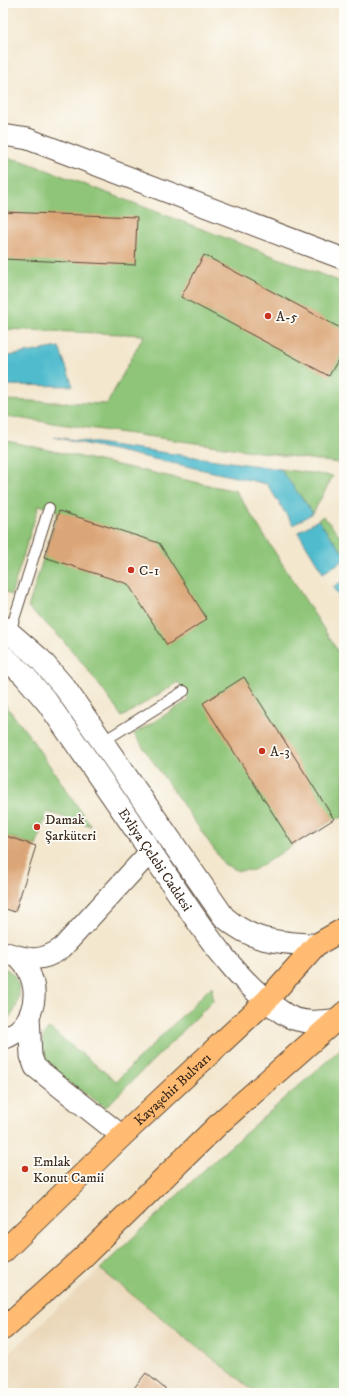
<svg xmlns="http://www.w3.org/2000/svg" width="347" height="1396" font-family="'IM FELL DW Pica',serif">
<rect width="100%" height="100%" fill="#fdfcf7"/>
<filter id="ink" filterUnits="userSpaceOnUse"><feTurbulence type="fractalNoise" baseFrequency=".025" numOctaves="2"/><feDisplacementMap in="SourceGraphic" scale="8" xChannelSelector="R" yChannelSelector="G"/><feConvolveMatrix kernelMatrix="1 2 1 2 8 2 1 2 1" color-interpolation-filters="sRGB"/></filter>
<filter id="wash" filterUnits="userSpaceOnUse"><feTurbulence type="fractalNoise" baseFrequency=".012" numOctaves="4" result="noise"/><feDisplacementMap in="SourceGraphic" scale="16" xChannelSelector="R" yChannelSelector="G"/><feGaussianBlur stdDeviation="0.9" result="paint"/><feColorMatrix in="noise" values="0 0 0 0 0 0 0 0 0 0 0 0 0 0 0 0 0 1.4 0 .05"/><feComposite in="paint" operator="in"/></filter>
<g filter="url(#wash)">
<rect width="100%" height="100%" fill="#f3e7ce"/>
<path fill="#ebd8ba" d="M100,1269L256,1393H3V1359Z"/>
<path fill="#8ec578" stroke="#64784b" d="M3,157L23,161L344,283V467L338,463L3,416V400L107,404L144,335L3,329Z
M3,440L236,491L344,661V817L334,819L254,870L238,871L224,864L134,734L189,700L178,682L122,717C94,677 67,639 28,608L58,511L39,505L11,595L3,590Z
M280,469L333,476L313,513Z
M323,516L344,540V554L318,520Z
M3,702L28,734L91,826L47,812L36,846L3,835Z
M3,968C27,976 22,1012 3,1022Z
M212,986L213,1001L106,1107L48,1069L40,1059L43,1037L49,1028L116,1081Z
M344,1046V1393H256L100,1269L205,1169Z"/>
<path fill="#50bbcd" stroke="#467276" d="M59,347L73,386L3,385V357Z
M54,437L280,469L313,513L293,525L267,484Z
M318,520L344,554V560L323,573L298,532Z
M344,580V605L333,587Z"/>
<g id="blocks">
<path fill="#dba677" d="M3,212L137,217L135,265L3,259Z
M204,255L344,330V349L329,376L181,297Z
M59,511L159,543L207,619L167,645L128,584L44,557Z
M244,677L334,819L293,845L203,703Z
M3,835L36,846L15,912L3,908Z
M146,1373L170,1393H130Z"/>
</g>
</g>
<g filter="url(#ink)">
<use href="#blocks" fill-opacity="0" stroke="#574638" stroke-width="1"/>
<g fill="none" stroke-linecap="round" stroke-linejoin="round">
<defs>
<path id="service" d="M10,632L49,508
M102,742L184,691"/>
<path id="minor" d="M3,135L28,139L344,259
M3,952C26,959 40,964 62,948L151,851
M29,1016L31,1056L35,1067L122,1136
M3,1039C31,1029 41,998 29,972C27,967 22,962 18,957"/>
<g id="tertiary">
<path d="M3,627L40,659L65,688L224,917C254,943 278,942 316,945"/>
<path id="s1" d="M3,656L24,675L47,702C84,755 121,808 157,861C192,913 232,981 286,1015C302,1024 319,1022 336,1020"/>
</g>
<g id="primary">
<path id="s2" d="M3,1252L122,1136L266,1001L316,945L344,929"/>
<path d="M3,1329L82,1258L223,1120L344,1013"/>
</g>
</defs>
<use href="#service" stroke="#574638" stroke-width="12"/>
<use href="#minor" stroke="#574638" stroke-width="23"/>
<use href="#tertiary" stroke="#574638" stroke-width="24"/>
<use href="#primary" stroke="#574638" stroke-width="24"/>
<use href="#service" stroke="#fff" stroke-width="10"/>
<use href="#minor" stroke="#fff" stroke-width="21"/>
<use href="#tertiary" stroke="#fff" stroke-width="22"/>
<use href="#primary" stroke="#ffbb71" stroke-width="22"/>
</g>
</g>
<g fill="#c8321e" stroke="#fdfcf7" stroke-width="1.5">
<circle cx="268" cy="316" r="4"/>
<circle cx="131" cy="570" r="4"/>
<circle cx="262" cy="751" r="4"/>
<circle cx="37" cy="827" r="4"/>
<circle cx="25" cy="1169" r="4"/>
</g>
<g text-anchor="middle" stroke-width="3.5" stroke-linejoin="round" paint-order="stroke">
<g font-size="14" fill="#3b2a1e" stroke="#fdfcf7" text-anchor="start">
<text x="276" y="321">A-5</text>
<text x="139" y="575">C-1</text>
<text x="270" y="756">A-3</text>
<text x="45" y="824">Damak<tspan x="45" dy="16">Şarküteri</tspan></text>
<text x="33" y="1166">Emlak<tspan x="33" dy="16">Konut Camii</tspan></text>
</g>
<g font-size="14" fill="#3b2a1e" stroke="#fdfcf7">
<text dy="5" stroke="none"><textPath href="#s1" startOffset="255">Evliya Çelebi Caddesi</textPath></text>
<text dy="5" stroke="none"><textPath href="#s2" startOffset="235">Kayaşehir Bulvarı</textPath></text>
</g>
</g>
<rect width="347" height="1396" fill="none" stroke="#fdfcf7" stroke-width="16"/>
</svg>
